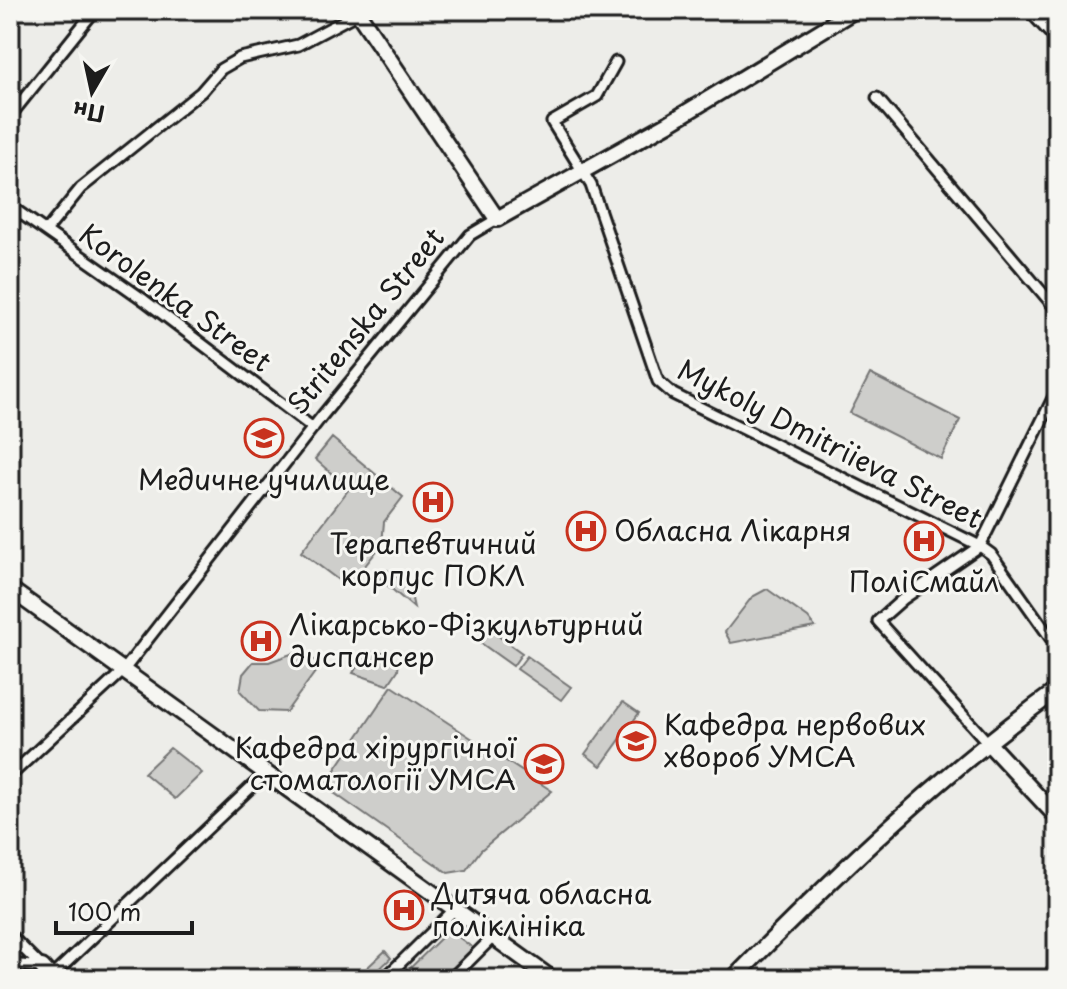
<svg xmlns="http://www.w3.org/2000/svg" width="1067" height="989" font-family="'Playpen Sans',sans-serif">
<rect width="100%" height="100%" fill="#edede9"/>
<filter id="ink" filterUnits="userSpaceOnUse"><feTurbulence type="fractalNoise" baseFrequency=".0125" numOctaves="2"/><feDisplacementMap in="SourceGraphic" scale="16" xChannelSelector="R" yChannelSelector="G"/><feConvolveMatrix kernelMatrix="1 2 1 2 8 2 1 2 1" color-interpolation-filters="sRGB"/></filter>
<g filter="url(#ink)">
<path fill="#cececb" stroke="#757574" stroke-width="2" d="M870,374L960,420L941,459L850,413Z
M332,438L403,497L384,522L382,544L350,585H345L301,552L349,489L315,459Z
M387,570L409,585L414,608L374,574Z
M767,589L808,618L815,627L731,643L725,632L752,597Z
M487,628L522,653L513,666L478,641Z
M299,651L321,664L286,712L259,711L240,691L243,674L253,662H269Z
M373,652H383L399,662L398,670L388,685L353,673L362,659Z
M527,656L571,687L561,700L517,669Z
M392,686L552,791L481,850L466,870L448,873L324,786Z
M623,702L639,713L601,766L585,754Z
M170,748L202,773L175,799L144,773Z
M449,930L473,948L441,979H399Z
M385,951L391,958L369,979H355Z"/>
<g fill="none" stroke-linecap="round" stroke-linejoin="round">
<defs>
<path id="street" d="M616,62L597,96L552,122L591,185L658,381L673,394L980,546L991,554L1057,647
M877,98L1057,310
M10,116L95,10
M10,206L144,300L313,428
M46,231L81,188L201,92L221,69L240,58L298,45L360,12
M989,744L878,621L903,599L980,546L1057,390
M10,776L123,671L322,416L470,235L497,219
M10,935L42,967
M10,964L42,967
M49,979L266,773
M384,979L455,909
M451,979L493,937"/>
<path id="secondary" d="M356,10L497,219L669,123L855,10
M1032,10L1057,37
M10,589L552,979
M989,744L1057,817
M42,967L53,979"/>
<path id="primary" d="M733,979C834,876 940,775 1057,690"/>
</defs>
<use href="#street" stroke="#1c1c1c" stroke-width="15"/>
<use href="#secondary" stroke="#1c1c1c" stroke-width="20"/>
<use href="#primary" stroke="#1c1c1c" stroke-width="20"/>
<use href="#street" stroke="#f6f6f2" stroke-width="9"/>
<use href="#secondary" stroke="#f6f6f2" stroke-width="14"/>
<use href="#primary" stroke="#f6f6f2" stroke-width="14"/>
</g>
</g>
<defs>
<symbol id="university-ring" viewBox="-11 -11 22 22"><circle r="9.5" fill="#f6f6f2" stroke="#c8321e" stroke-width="1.5"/><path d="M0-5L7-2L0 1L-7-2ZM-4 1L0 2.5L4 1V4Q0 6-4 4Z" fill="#c8321e"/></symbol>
<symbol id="hospital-ring" viewBox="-11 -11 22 22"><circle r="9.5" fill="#f6f6f2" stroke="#c8321e" stroke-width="1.5"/><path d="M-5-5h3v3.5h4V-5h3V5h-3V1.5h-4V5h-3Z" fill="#c8321e"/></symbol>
</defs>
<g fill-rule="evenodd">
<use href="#university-ring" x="242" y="416" width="44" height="44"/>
<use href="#hospital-ring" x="411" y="480" width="44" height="44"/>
<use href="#hospital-ring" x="564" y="509" width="44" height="44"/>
<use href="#hospital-ring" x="902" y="519" width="44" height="44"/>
<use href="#hospital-ring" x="239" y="619" width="44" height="44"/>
<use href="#university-ring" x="614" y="719" width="44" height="44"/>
<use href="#university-ring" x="522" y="742" width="44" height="44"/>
<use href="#hospital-ring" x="382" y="888" width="44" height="44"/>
</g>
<g text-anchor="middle" stroke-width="6" stroke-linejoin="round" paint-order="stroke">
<g font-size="28" fill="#1c1c1c" stroke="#f6f6f2">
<text transform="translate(175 298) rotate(36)" y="10">Korolenka Street</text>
<text transform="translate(366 321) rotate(-51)" y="10">Stritenska Street</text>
<text transform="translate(830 444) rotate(27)" y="10">Mykoly Dmitriieva Street</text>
</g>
<g font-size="28" fill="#1c1c1c" stroke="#f6f6f2" text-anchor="start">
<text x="264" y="490" text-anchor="middle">Медичне училище</text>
<text x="614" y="541">Обласна Лікарня</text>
<text x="433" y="554" text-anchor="middle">Терапевтичний<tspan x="433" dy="32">корпус ПОКЛ</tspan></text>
<text x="924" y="592" text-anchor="middle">ПоліСмайл</text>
<text x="289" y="635">Лікарсько-Фізкультурний<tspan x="289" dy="32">диспансер</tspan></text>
<text x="664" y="735">Кафедра нервових<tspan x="664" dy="32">хвороб УМСА</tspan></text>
<text x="516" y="758" text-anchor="end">Кафедра хірургічної<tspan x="516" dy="32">стоматології УМСА</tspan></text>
<text x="432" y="904">Дитяча обласна<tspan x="432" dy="32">поліклініка</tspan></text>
</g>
</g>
<rect width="1067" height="989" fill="none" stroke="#f6f6f2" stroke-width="40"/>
<rect x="20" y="20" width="1027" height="949" fill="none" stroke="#1c1c1c" stroke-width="3" filter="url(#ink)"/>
<g transform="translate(92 92) rotate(189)" stroke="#f6f6f2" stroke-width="6" paint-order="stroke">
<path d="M0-6L14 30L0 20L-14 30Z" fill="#1c1c1c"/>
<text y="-12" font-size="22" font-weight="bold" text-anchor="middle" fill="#1c1c1c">Пн</text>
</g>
<path d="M56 921v12h136v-12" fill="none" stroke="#1c1c1c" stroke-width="4"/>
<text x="68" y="921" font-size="24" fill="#1c1c1c" stroke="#f6f6f2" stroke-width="6" paint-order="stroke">100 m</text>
</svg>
